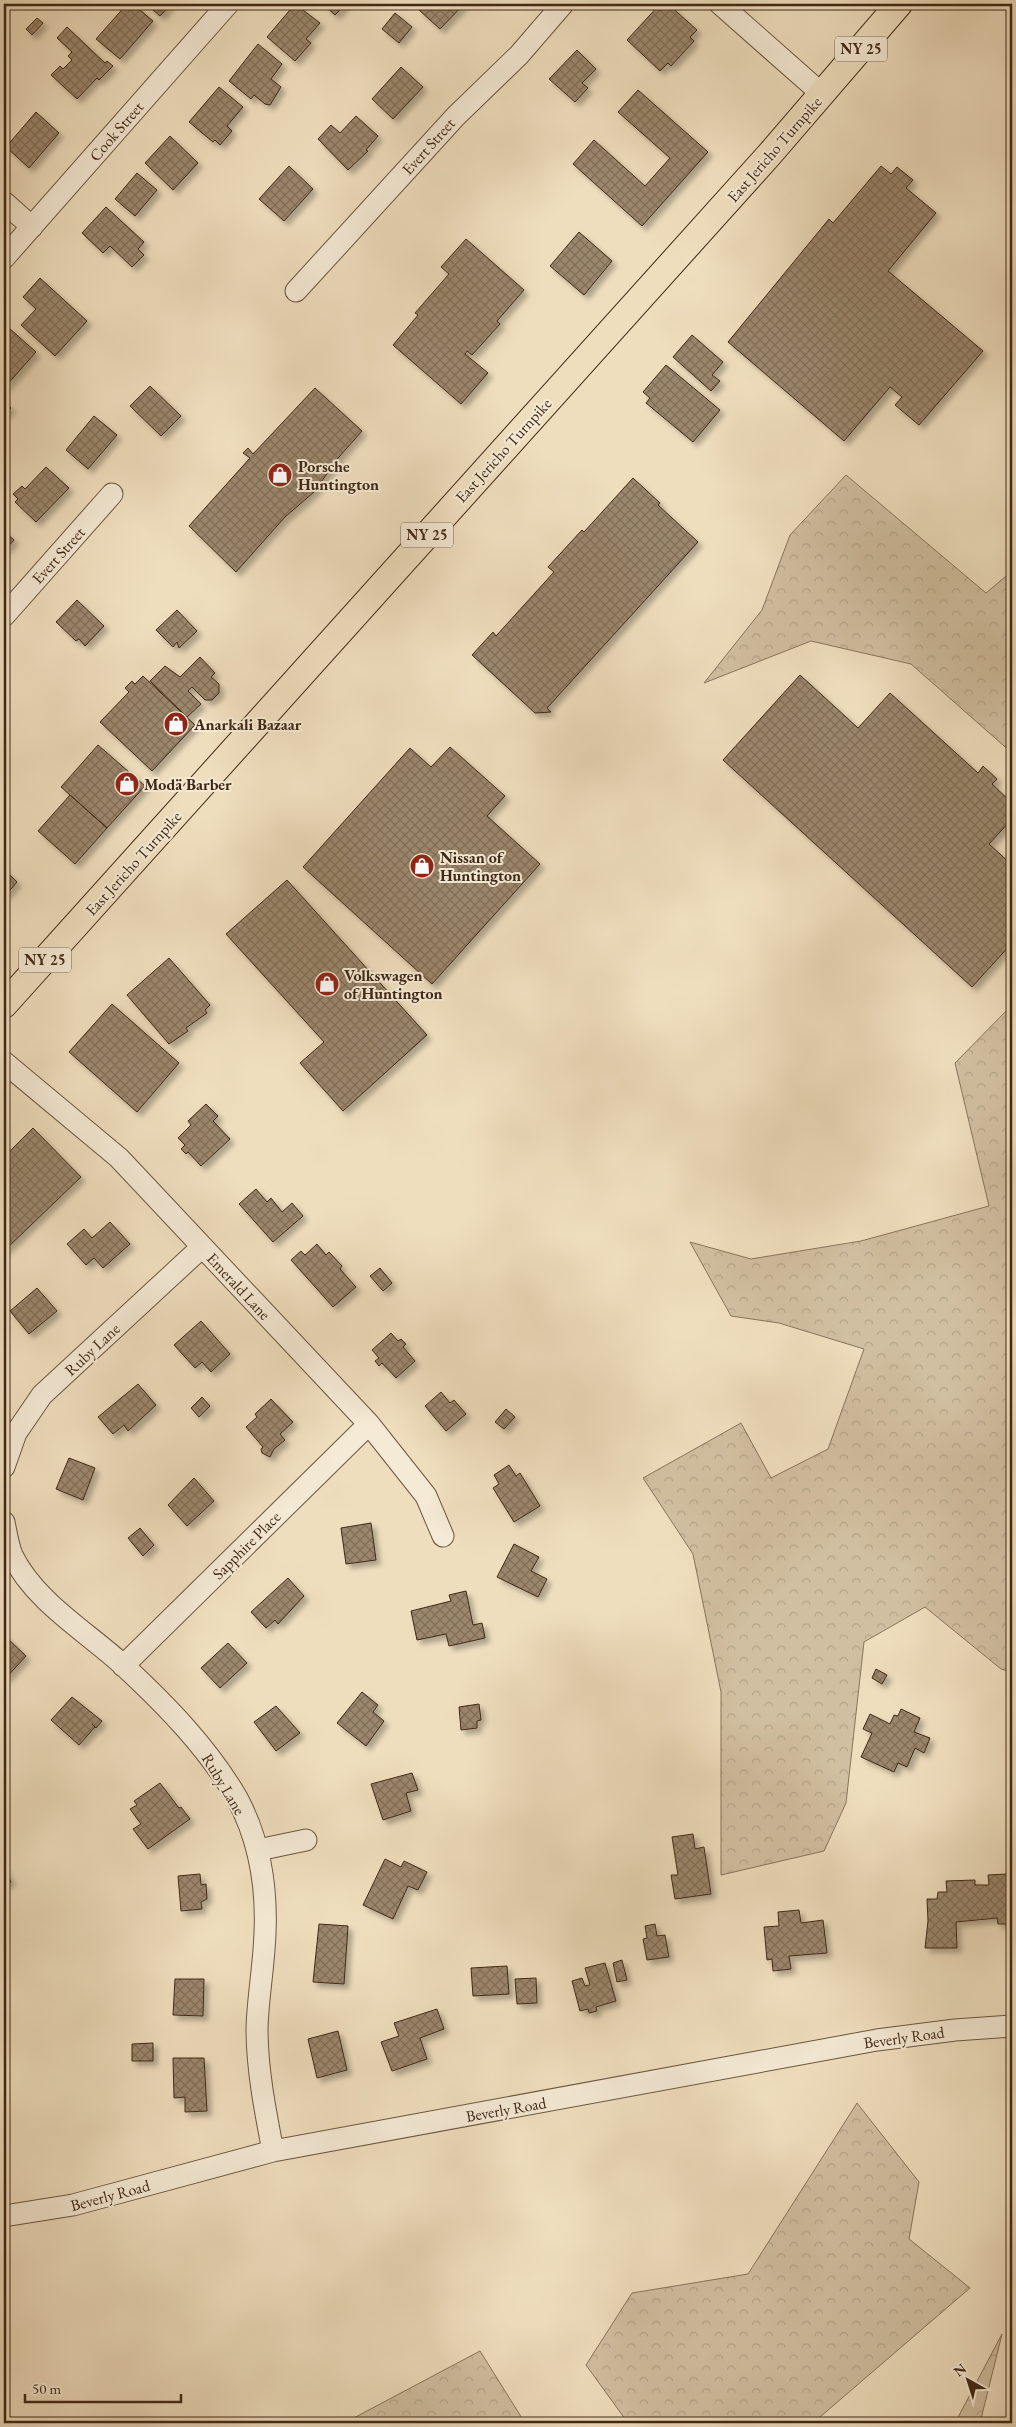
<svg xmlns="http://www.w3.org/2000/svg" width="1016" height="2427" font-family="'EB Garamond',serif">
<defs>
<pattern id="forest-crowns" width="20" height="18" patternUnits="userSpaceOnUse" patternTransform="scale(1.25)"><rect width="20" height="18" fill="#d1bfa1"/><path d="M2 6a3 3 0 1 1 6 0M12 15a3 3 0 1 1 6 0" fill="none" stroke="#b4a48a"/></pattern>
<pattern id="building-cross-hatch" width="8" height="8" patternUnits="userSpaceOnUse" patternTransform="scale(1.25)"><rect width="8" height="8" fill="#9b876d"/><path d="M0 0l8 8M0 8l8-8" fill="none" stroke="#806e58"/></pattern>
<filter id="shadow"><feDropShadow dx="4.5" dy="4.5" stdDeviation="2.5" flood-color="#0004"/></filter>
</defs>
<rect width="100%" height="100%" fill="#efdebe"/>
<filter id="stains"><feTurbulence type="fractalNoise" baseFrequency=".004" numOctaves="4"/><feColorMatrix values="0 0 0 0 .2 0 0 0 0 .09 0 0 0 0 .02 0 0 0 .5 -.17"/></filter>
<radialGradient id="worn" r=".72"><stop offset=".6" stop-color="#630" stop-opacity="0"/><stop offset="1" stop-color="#630" stop-opacity=".3"/></radialGradient>
<path fill="url(#forest-crowns)" stroke="#88745b" d="M846,475L986,593L1012,571V753L911,664L811,641L704,683L762,610L790,535Z
M1012,1005V1672L1001,1669L925,1607L864,1642L846,1803L824,1851L721,1875V1692L693,1554L643,1478L741,1423L771,1478L828,1449L864,1349L779,1323L731,1316L690,1242L751,1259L861,1241L989,1206L955,1063Z
M857,2103L919,2182L909,2239L970,2288L813,2423H628L586,2365L632,2293L748,2274Z
M1002,2334L980,2423H955Z
M480,2351L525,2423H339L350,2420Z"/>
<path fill="url(#building-cross-hatch)" stroke="#402815" filter="url(#shadow)" d="M127,4H133L153,21L120,59L96,39Z
M146,4H171L160,16Z
M295,4L320,23L306,39L311,43L295,61L267,37Z
M323,4H346L335,15Z
M425,4H464L440,29L419,10Z
M660,4H668L697,30L690,37L694,41L671,66L668,63L660,71L627,40Z
M395,13L412,27L399,43L382,29Z
M37,18L43,23L32,35L26,29Z
M67,27L105,63L107,61L113,66L99,80L97,78L77,99L51,75L60,66L63,69L72,60L68,56L72,52L57,38Z
M258,44L282,64L271,79L281,87L270,105L265,104L254,95L251,99L229,81Z
M577,50L596,69L582,83L588,88L575,102L549,79Z
M401,67L423,87L393,119L372,99Z
M219,87L243,107L227,126L232,131L220,145L215,140L213,142L189,122Z
M638,90L708,152L642,226L573,164L594,140L645,186L670,158L618,112Z
M36,112L59,133L29,168L6,147Z
M356,116L378,136L366,150L368,151L348,170L318,139L331,125L340,133Z
M170,136L198,163L173,190L145,163Z
M289,166L313,189L284,221L259,199Z
M881,166L891,174L897,167L913,180L906,188L936,213L888,271L983,351L919,425L895,405L902,397L890,387L844,441L728,342L829,219L833,223Z
M137,173L157,190L135,216L115,199Z
M106,207L144,242L138,249L144,255L132,267L110,246L103,253L82,233Z
M579,232L612,261L584,295L550,266Z
M466,239L524,290L497,321L500,324L472,355L467,351L465,354L488,373L461,404L393,345L418,315L415,313L449,274L441,267Z
M40,278L87,321L55,356L21,325L36,309L23,297Z
M9,328L36,352L5,387L4,334Z
M692,335L723,362L712,375L720,381L711,391L673,357Z
M666,365L720,410L693,442L646,403L650,398L643,392Z
M150,386L181,416L161,436L130,406Z
M315,388L362,431L339,457L314,492L285,517L236,572L189,526L250,458L243,453L248,448L253,454Z
M4,402L11,408L4,416Z
M94,416L117,435L88,469L66,450Z
M46,467L69,488L36,522L15,502L18,499L13,494L22,486L25,489Z
M633,478L660,503L658,505L698,542L547,708L551,712L535,713L472,655L493,632L496,636L554,572L548,567L582,530L584,532Z
M4,531L14,540L4,551Z
M77,600L104,626L85,646L79,639L76,641L56,622Z
M177,610L197,631L179,648L177,642L173,647L156,630Z
M200,657L215,673L211,677L219,684V693L212,700H205L192,687L188,691L201,704L187,717L150,681L165,666L180,677Z
M800,675L858,728L890,693L978,773L983,766L997,779L992,784L1012,803V819L989,844L1012,865V943L972,987L723,760Z
M143,676L195,725L152,771L100,722L129,692L125,688L132,681L135,684Z
M98,745L145,786L107,828L61,787Z
M450,747L505,796L487,816L540,864L432,984L303,867L410,748L431,767Z
M70,795L107,828L75,864L38,831Z
M4,869L17,882L4,897Z
M287,880L427,1035L343,1111L300,1063L324,1042L226,934Z
M169,958L210,1005L205,1010L207,1013L186,1028L188,1031L169,1044L127,995Z
M112,1004L179,1063L137,1112L69,1052Z
M206,1104L218,1116L213,1121L230,1139L201,1166L188,1152L186,1154L181,1149L185,1145L178,1138L191,1125L188,1121Z
M33,1128L81,1177L4,1251V1157Z
M256,1189L267,1202L271,1198L282,1212L292,1203L303,1216L273,1242L239,1204Z
M110,1222L130,1244L103,1268L94,1258L86,1265L67,1244L84,1229L92,1238Z
M317,1244L326,1255L329,1252L342,1266L340,1269L356,1287L333,1307L291,1260L301,1251L305,1255Z
M380,1268L392,1283L383,1291L370,1276Z
M37,1288L57,1311L29,1334L10,1311Z
M201,1321L230,1354L211,1372L202,1362L195,1368L174,1345Z
M391,1333L398,1341L401,1339L406,1344L403,1347L415,1361L396,1378L382,1363L379,1366L375,1361L379,1358L372,1350Z
M138,1384L156,1405L128,1431L124,1425L113,1434L98,1417Z
M441,1392L450,1403L454,1400L466,1414L446,1431L425,1406Z
M202,1397L210,1406L199,1417L191,1408Z
M271,1399L293,1422L280,1434L285,1440L274,1449L270,1457L262,1453L261,1449L263,1447L246,1427L257,1417L255,1414Z
M506,1409L515,1417L504,1429L495,1422Z
M69,1458L95,1468L83,1500L56,1489Z
M509,1465L516,1476L520,1473L540,1506L514,1522L493,1488L499,1484L494,1475Z
M194,1478L214,1501L187,1526L168,1505Z
M371,1523L376,1560L346,1564L341,1528Z
M140,1528L154,1545L143,1556L128,1538Z
M514,1544L539,1557L531,1571L547,1579L538,1597L497,1577Z
M288,1578L304,1596L278,1624L275,1620L266,1628L251,1612Z
M466,1591L473,1625L482,1623L485,1638L449,1646L446,1634L417,1640L411,1611L451,1601L449,1595Z
M4,1635L26,1656L5,1679L4,1677Z
M228,1643L247,1663L220,1688L201,1668Z
M876,1669L887,1675L882,1684L872,1678Z
M362,1692L378,1705L373,1712L384,1721L366,1746L337,1723Z
M72,1697L102,1721L96,1728L92,1724L95,1727L79,1745L51,1720Z
M479,1704L481,1720L477,1721V1728L461,1730L459,1707Z
M276,1706L300,1733L276,1751L254,1722Z
M901,1709L920,1718L914,1732L930,1738L924,1753L915,1748L907,1767L898,1763L894,1772L861,1757L872,1733L863,1729L870,1714L890,1724L894,1715L898,1716Z
M412,1773L418,1790L406,1793L411,1811L383,1820L371,1784Z
M160,1783L179,1808L181,1807L190,1819L148,1849L133,1829L141,1824L130,1809L137,1805L134,1801Z
M693,1834L695,1849L704,1847L711,1894L675,1899L671,1875H678L672,1837Z
M385,1859L401,1867L404,1861L427,1872L418,1890L408,1886L393,1919L363,1905Z
M4,1867L11,1882L4,1885Z
M200,1874L201,1885L206,1884L207,1899L201,1902L202,1909L181,1911L178,1876Z
M1007,1874L1009,1924H998L997,1918L956,1922L957,1948H925L928,1921L927,1899H937L938,1892H947L946,1881L975,1880V1885H989L988,1875Z
M799,1910L801,1923L823,1920L827,1953L789,1956L791,1969L773,1971L772,1959L767,1960L764,1927L779,1926L778,1912Z
M319,1924L348,1926L344,1984L313,1982Z
M655,1924L657,1936L665,1935L669,1957L647,1960L643,1939L647,1938L645,1926Z
M622,1960L627,1980L617,1982L613,1963Z
M605,1963L616,2001L596,2007L597,2011L589,2013L588,2009L580,2011L572,1981L582,1978L585,1986L590,1985L585,1968Z
M507,1966L509,1994L473,1996L471,1968Z
M536,1978L537,2003L517,2004L515,1979Z
M175,1979H204L203,2016L173,2015Z
M437,2009L444,2029L420,2038L427,2059L392,2071L381,2042L399,2036L394,2023Z
M338,2031L347,2070L317,2078L308,2039Z
M153,2043V2061H132V2044Z
M173,2058H204L207,2111L185,2112V2097L174,2098Z"/>
<g fill="none" stroke-linecap="round" stroke-linejoin="round">
<defs>
<path id="minor" d="M720,4L822,94
M4,202L32,227
M4,258L228,4
M296,291L456,116L519,55L563,4
M4,616L112,494
M4,1062L119,1158L369,1424L426,1496L443,1536
M4,1467L16,1433L42,1395L202,1247
M4,1522C6,1532 8,1545 12,1555C35,1602 86,1631 124,1666C166,1705 208,1748 237,1798C259,1839 267,1887 265,1933C264,1965 258,1996 257,2028C257,2069 265,2110 273,2151
M123,1666L369,1424
M258,1850L306,1840
M4,2216L73,2205L273,2151L877,2040L955,2030L1012,2026"/>
<path id="major" d="M4,1005L769,155L899,4"/>
</defs>
<use href="#minor" stroke="#6c563f" stroke-width="23"/>
<use href="#major" stroke="#402815" stroke-width="28"/>
<use href="#minor" stroke="#f5ead5" stroke-width="21"/>
<use href="#major" stroke="#efdebe" stroke-width="26"/>
</g>
<defs>
<symbol id="shop-disc" viewBox="-11 -11 22 22"><circle r="9.5" fill="#8f2418" stroke="#f5ead5"/><path d="M-5-2.5h2.3a2.7 3.5 0 0 1 5.4 0H5L5.5 6h-11ZM-1.5-2.5h3a1.5 2.3 0 0 0-3 0Z" fill="#fff"/></symbol>
</defs>
<g fill-rule="evenodd">
<use href="#shop-disc" x="266" y="461" width="28" height="28"/>
<use href="#shop-disc" x="162" y="710" width="28" height="28"/>
<use href="#shop-disc" x="113" y="770" width="28" height="28"/>
<use href="#shop-disc" x="408" y="852" width="28" height="28"/>
<use href="#shop-disc" x="313" y="970" width="28" height="28"/>
</g>
<g text-anchor="middle" stroke-width="4" stroke-linejoin="round" paint-order="stroke">
<g fill="#f5ead5" stroke="#76624f" stroke-width="1">
<rect x="835" y="36.5" width="52" height="25" rx="4"/>
<rect x="401" y="522.5" width="52" height="25" rx="4"/>
<rect x="19" y="947.5" width="52" height="25" rx="4"/>
</g>
<g font-size="15" font-weight="bold" fill="#402815">
<text x="861" y="54">NY 25</text>
<text x="427" y="540">NY 25</text>
<text x="45" y="965">NY 25</text>
</g>
<g font-size="16" fill="#402815" stroke="#f5ead5">
<text transform="translate(116 131) rotate(-49)" y="6">Cook Street</text>
<text transform="translate(428 146) rotate(-48)" y="6">Evert Street</text>
<text transform="translate(774 149) rotate(-49)" y="6">East Jericho Turnpike</text>
<text transform="translate(503 450) rotate(-48)" y="6">East Jericho Turnpike</text>
<text transform="translate(58 555) rotate(-48)" y="6">Evert Street</text>
<text transform="translate(133 863) rotate(-48)" y="6">East Jericho Turnpike</text>
<text transform="translate(239 1286) rotate(47)" y="6">Emerald Lane</text>
<text transform="translate(92 1349) rotate(-43)" y="6">Ruby Lane</text>
<text transform="translate(246 1545) rotate(-45)" y="6">Sapphire Place</text>
<text transform="translate(224 1784) rotate(59)" y="6">Ruby Lane</text>
<text transform="translate(904 2037) rotate(-8)" y="6">Beverly Road</text>
<text transform="translate(506 2109) rotate(-10)" y="6">Beverly Road</text>
<text transform="translate(110 2195) rotate(-15)" y="6">Beverly Road</text>
</g>
<g font-size="16" font-weight="bold" fill="#402815" stroke="#f5ead5" text-anchor="start">
<text x="298" y="472">Porsche<tspan x="298" dy="18">Huntington</tspan></text>
<text x="194" y="730">Anarkali Bazaar</text>
<text x="144" y="790">Modä Barber</text>
<text x="440" y="863">Nissan of<tspan x="440" dy="18">Huntington</tspan></text>
<text x="344" y="981">Volkswagen<tspan x="344" dy="18">of Huntington</tspan></text>
</g>
</g>
<rect width="1016" height="2427" fill="none" stroke="#efdebe" stroke-width="20"/>
<rect x="5" y="5" width="1006" height="2417" fill="none" stroke="#402815" stroke-width="2.5"/>
<rect x="10" y="10" width="996" height="2407" fill="none" stroke="#402815"/>
<g transform="translate(968 2380) rotate(321)" stroke="#f5ead5" stroke-width="4" paint-order="stroke">
<path d="M0-4L9 19L0 12L-9 19Z" fill="#402815"/>
<text y="-8" font-size="14" font-weight="bold" text-anchor="middle" fill="#402815">N</text>
</g>
<path d="M25 2394v8h156v-8" fill="none" stroke="#402815" stroke-width="2.5"/>
<text x="32" y="2394" font-size="15" fill="#402815" stroke="#f5ead5" stroke-width="4" paint-order="stroke">50 m</text>
<rect width="100%" height="100%" filter="url(#stains)"/>
<rect width="100%" height="100%" fill="url(#worn)"/>
</svg>
